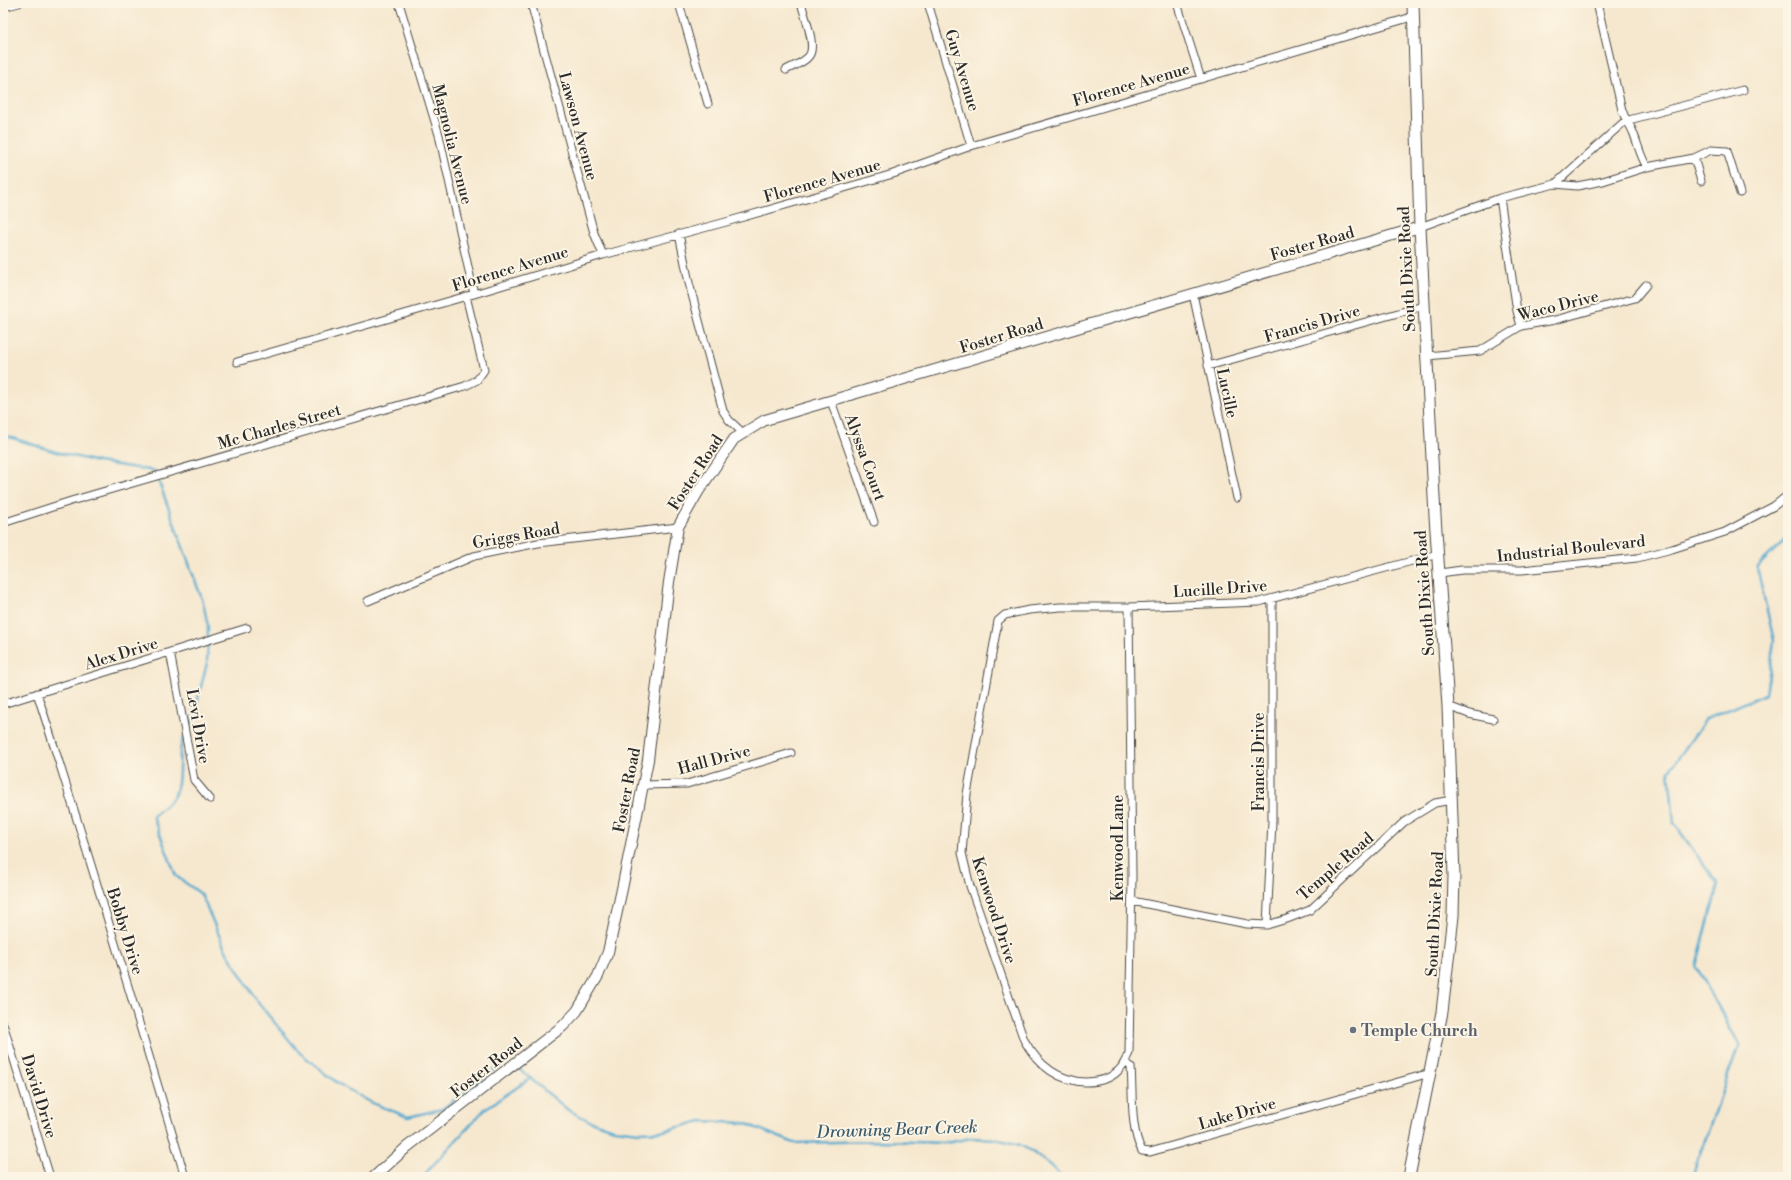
<svg xmlns="http://www.w3.org/2000/svg" width="1791" height="1180" font-family="'Libre Bodoni',serif">
<rect width="100%" height="100%" fill="#fcf5e5"/>
<filter id="ink" filterUnits="userSpaceOnUse"><feTurbulence type="fractalNoise" baseFrequency=".025" numOctaves="2"/><feDisplacementMap in="SourceGraphic" scale="8" xChannelSelector="R" yChannelSelector="G"/><feConvolveMatrix kernelMatrix="1 2 1 2 8 2 1 2 1" color-interpolation-filters="sRGB"/></filter>
<filter id="wash" filterUnits="userSpaceOnUse"><feTurbulence type="fractalNoise" baseFrequency=".012" numOctaves="4" result="noise"/><feDisplacementMap in="SourceGraphic" scale="16" xChannelSelector="R" yChannelSelector="G"/><feGaussianBlur stdDeviation="0.9" result="paint"/><feColorMatrix in="noise" values="0 0 0 0 0 0 0 0 0 0 0 0 0 0 0 0 0 1.4 0 .05"/><feComposite in="paint" operator="in"/></filter>
<g filter="url(#wash)">
<rect width="100%" height="100%" fill="#f6e8cf"/>
<g fill="none" stroke-linecap="round" stroke-linejoin="round">
<path stroke="#53a9cf" stroke-width="2.5" d="M3,435L56,452L98,462L155,471L203,602L208,626L207,663L192,722L187,731
M184,737C175,755 184,782 172,799C167,805 159,811 153,816L176,876L201,894L226,951L259,1004L300,1053L339,1084L372,1103L408,1117L442,1109L507,1060
M519,1069L568,1110L590,1121L614,1129L639,1132L664,1131L701,1121L744,1123L794,1143L881,1141L946,1143L971,1138L996,1139L1020,1145L1031,1151L1051,1166L1061,1177
M422,1177L485,1109L531,1078
M1692,1177L1739,1044L1696,966L1718,885L1674,823L1669,771L1706,719L1766,694L1774,641L1757,567L1788,537"/>
</g>
</g>
<g filter="url(#ink)">
<g fill="none" stroke-linecap="round" stroke-linejoin="round">
<defs>
<path id="street" d="M399,3L439,135L474,294
M531,3L594,233L603,255
M679,3L708,104
M928,3L971,146
M1177,3L1201,79
M1597,3L1622,110C1625,120 1630,124 1633,132C1638,144 1640,156 1647,167
M3,7L19,3
M786,70C793,66 803,63 808,57C818,48 804,15 801,3
M1694,158L1701,181
M1555,184L1625,121L1743,90
M1500,198L1517,311L1521,326
M1420,227L1500,198L1555,184L1577,186L1603,181L1647,167L1694,158L1711,150L1727,151L1740,193
M679,234L689,283L723,411L729,420L743,433
M1193,294L1237,498
M1427,356L1480,351L1521,326L1555,320L1635,298L1646,285
M237,362L474,294L603,255L726,222L893,174L971,146L1412,17
M1208,366L1423,306
M831,401L874,522
M3,523L71,501L465,386L477,380L484,370L466,296
M1440,573L1462,570H1522L1637,558L1672,549L1725,532L1774,506L1788,495
M368,601L474,556L538,543L678,527
M1129,607L1132,875L1129,1053C1126,1059 1123,1067 1118,1071C1110,1079 1097,1082 1086,1082C1057,1081 1038,1065 1024,1040L970,886L962,853L967,794L998,621L1005,615L1029,610L1060,607H1129L1259,602L1438,554
M170,652L194,780L210,799
M37,693C89,854 137,1015 185,1177
M3,704L247,628
M1448,706L1469,714L1493,719
M643,785L687,784L791,753
M1132,901L1247,924L1267,925L1287,919L1310,910L1404,822L1435,803L1452,800
M1267,925L1272,821V599
M3,1024L50,1177
M1125,1061L1131,1067C1133,1093 1130,1129 1142,1151L1150,1152L1423,1075H1431"/>
<path id="secondary" d="M374,1177L407,1147L563,1026L577,1011L598,976L608,952L622,889L648,760L669,582L678,527L698,492L734,439L765,420L1420,227"/>
<path id="primary" d="M1409,1177L1442,1012L1453,916L1454,875L1448,706L1435,516L1420,227L1413,3"/>
</defs>
<use href="#street" stroke="#494744" stroke-width="9"/>
<use href="#secondary" stroke="#494744" stroke-width="12"/>
<use href="#primary" stroke="#494744" stroke-width="13"/>
<use href="#street" stroke="#fff" stroke-width="7"/>
<use href="#secondary" stroke="#fff" stroke-width="10"/>
<use href="#primary" stroke="#fff" stroke-width="11"/>
</g>
</g>
<circle fill="#6b7280" stroke="#fcf5e5" stroke-width="1.5" cx="1353" cy="1030" r="4"/>
<g text-anchor="middle" stroke-width="4" stroke-linejoin="round" paint-order="stroke">
<g font-size="16" fill="#2b2b2b" stroke="#fcf5e5">
<text transform="translate(963 70) rotate(73)" y="6">Guy Avenue</text>
<text transform="translate(1131 84) rotate(-16)" y="6">Florence Avenue</text>
<text transform="translate(579 126) rotate(75)" y="6">Lawson Avenue</text>
<text transform="translate(453 144) rotate(76)" y="6">Magnolia Avenue</text>
<text transform="translate(822 180) rotate(-16)" y="6">Florence Avenue</text>
<text transform="translate(1312 243) rotate(-16)" y="6">Foster Road</text>
<text transform="translate(510 268) rotate(-17)" y="6">Florence Avenue</text>
<text transform="translate(1406 269) rotate(-93)" y="6">South Dixie Road</text>
<text transform="translate(1558 305) rotate(-14)" y="6">Waco Drive</text>
<text transform="translate(1312 323) rotate(-16)" y="6">Francis Drive</text>
<text transform="translate(1001 335) rotate(-17)" y="6">Foster Road</text>
<text transform="translate(1228 393) rotate(78)" y="6">Lucille</text>
<text transform="translate(279 426) rotate(-16)" y="6">Mc Charles Street</text>
<text transform="translate(866 457) rotate(70)" y="6">Alyssa Court</text>
<text transform="translate(695 472) rotate(-57)" y="6">Foster Road</text>
<text transform="translate(516 535) rotate(-10)" y="6">Griggs Road</text>
<text transform="translate(1571 548) rotate(-6)" y="6">Industrial Boulevard</text>
<text transform="translate(1220 588) rotate(-4)" y="6">Lucille Drive</text>
<text transform="translate(1424 593) rotate(-94)" y="6">South Dixie Road</text>
<text transform="translate(121 653) rotate(-17)" y="6">Alex Drive</text>
<text transform="translate(199 726) rotate(80)" y="6">Levi Drive</text>
<text transform="translate(714 759) rotate(-15)" y="6">Hall Drive</text>
<text transform="translate(1258 762) rotate(-90)" y="6">Francis Drive</text>
<text transform="translate(626 790) rotate(-79)" y="6">Foster Road</text>
<text transform="translate(1117 848) rotate(-90)" y="6">Kenwood Lane</text>
<text transform="translate(1335 866) rotate(-41)" y="6">Temple Road</text>
<text transform="translate(995 910) rotate(72)" y="6">Kenwood Drive</text>
<text transform="translate(1434 914) rotate(-87)" y="6">South Dixie Road</text>
<text transform="translate(126 931) rotate(73)" y="6">Bobby Drive</text>
<text transform="translate(486 1067) rotate(-38)" y="6">Foster Road</text>
<text transform="translate(40 1096) rotate(73)" y="6">David Drive</text>
<text transform="translate(1237 1113) rotate(-16)" y="6">Luke Drive</text>
</g>
<g font-size="16" font-weight="bold" fill="#5b616d" stroke="#fcf5e5" text-anchor="start">
<text x="1361" y="1036">Temple Church</text>
</g>
<g font-size="17" font-style="italic" fill="#3b5d6d" stroke="#fcf5e5">
<text transform="translate(897 1129) rotate(-2)" y="6">Drowning Bear Creek</text>
</g>
</g>
<rect width="1791" height="1180" fill="none" stroke="#fcf5e5" stroke-width="16"/>
</svg>
